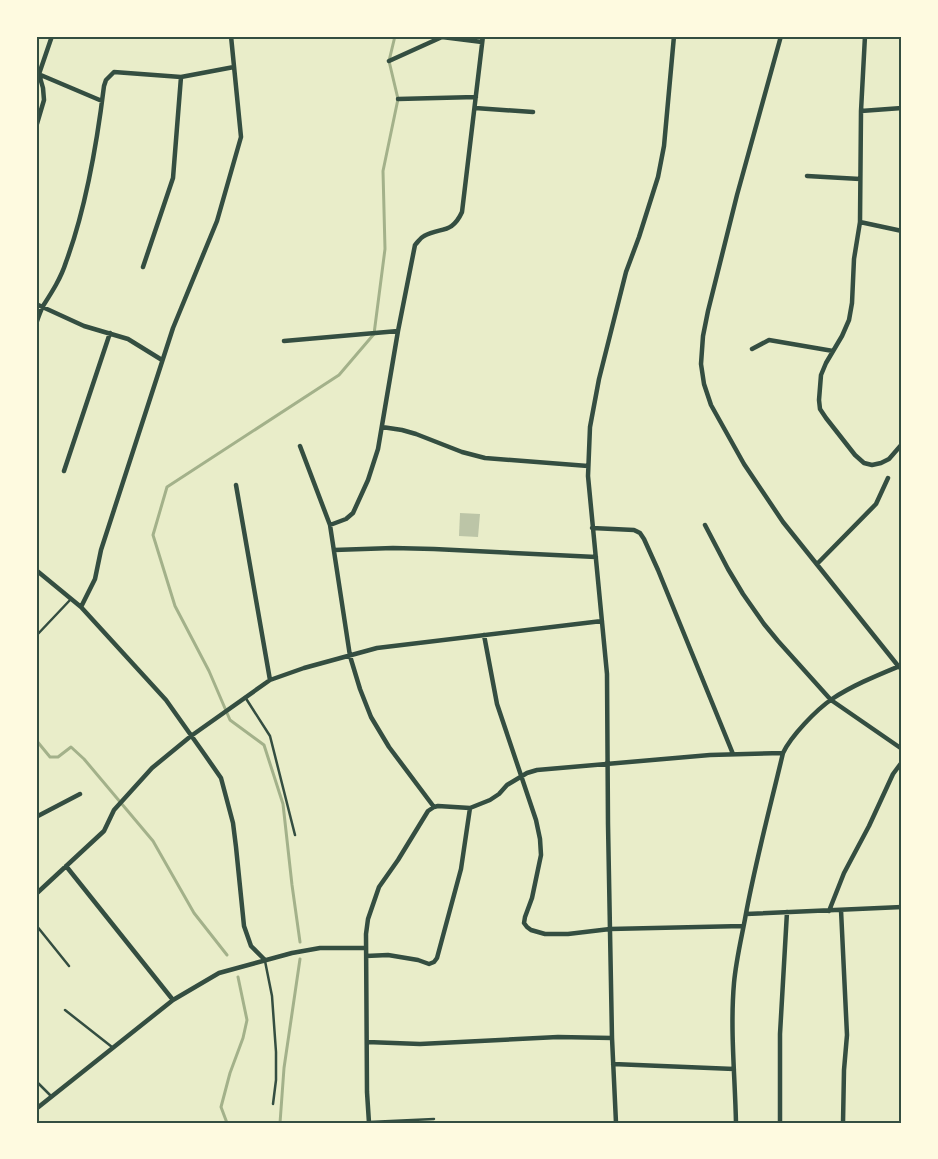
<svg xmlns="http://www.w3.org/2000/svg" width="938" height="1159" font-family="'Open Sans',sans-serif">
<rect width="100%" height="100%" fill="#e9edc9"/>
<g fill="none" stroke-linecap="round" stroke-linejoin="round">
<path stroke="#a3b18a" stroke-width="3" d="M36,740L50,757H58L71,747L84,759L153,841L194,913L227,955
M300,942L292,885L283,804L264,745L230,720L209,671L175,606L153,535L167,487L339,375L374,334L385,249L383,171L398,99L389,61L395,36
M227,1123L221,1107L230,1073L243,1038L247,1020L238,977
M280,1123L284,1068L300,959"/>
</g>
<path fill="#bcc5a7" d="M460,513L480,514L478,537L459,536Z"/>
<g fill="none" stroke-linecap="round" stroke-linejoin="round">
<path stroke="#344e41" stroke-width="2.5" d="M36,636L71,599
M245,697L270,736L295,835
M36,925L69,966
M265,961L272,996L276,1052V1080L273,1104
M65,1010L112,1047
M36,1081L51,1096
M369,1122L434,1119"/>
<path stroke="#344e41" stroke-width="4.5" d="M781,36L737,195L708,311L703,336L701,364L704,384L711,405L744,464L783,522L899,667
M865,36L861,111L860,222L854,259L852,303L849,320L842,336L826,363L821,375L819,400L820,409L826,418L855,455L864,463L872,465L881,463L889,459L902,444
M389,61L442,37L482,42
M36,73L102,101
M398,99L476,97
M475,108L533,112
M861,111L902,108
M36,127L44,100L43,88L39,74L52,36
M807,176L860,179
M860,222L902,231
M143,267L173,178L181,77
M36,304L84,326L128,339L162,360
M36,324C38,318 40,312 43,306C52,292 61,278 66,262C86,208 97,143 104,86L106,80L114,72L181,77L234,67
M284,341L398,331
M752,349L769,340L833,351
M382,427L402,430L416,434L462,452L485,458L588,466
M300,446L330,525L350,656L360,689L371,717L389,747L434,807
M36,460V469
M64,471L110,333
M236,485L270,680
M330,525L346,519L353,513L368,480L378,449L398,331L415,245C418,242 420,238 424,236C441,227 452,234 462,212L483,36
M705,525L728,569L743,594L764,624L778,641L831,700L902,749
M592,528L634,530L640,533L644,539L658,570L733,754
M334,550L393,548L434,549L596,557
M817,564L876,504L888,478
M36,570L81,607L166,700L205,755L221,778L233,823L236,847L244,926L251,946L265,960
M81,607L95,579L101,550L173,328L217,221L241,137L231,36
M484,635L497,704L536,820L540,839L541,855L532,898L525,917L524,923L527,927L531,930L545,934H568L610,929L743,926
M36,817L80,794
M66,866L173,1000
M36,894L104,831L114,810L152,768L191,736L270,680L304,668L377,648L602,621
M841,910L847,1035L844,1070L843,1123
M829,911L844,873L869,826L893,774L902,762
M746,914L902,907
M366,956L388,955L418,960L429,964L434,962L437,958L461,869L470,808
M367,1042L420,1044L558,1037L612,1038
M613,1064L734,1069
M36,1109L173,1000L219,973L292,953L320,948H366
M369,1123L367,1092L366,934L368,919L379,887L398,860L428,811L434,807L438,806L470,808L490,800L499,794L507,785L527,773L537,770L710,755L783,753
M616,1123L612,1038L608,824L607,674L588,476L590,427L599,379L626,272L639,237L658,177L664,146L674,36
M736,1123C735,1076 730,1029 734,983C736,961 741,940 745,919C755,863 770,808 783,753C791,736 816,710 832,699C853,685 878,675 902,665
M780,1123V1034L787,912"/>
</g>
<rect width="938" height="1159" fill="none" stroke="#fefae0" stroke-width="75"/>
<rect x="38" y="38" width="862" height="1084" fill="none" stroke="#344e41" stroke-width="2"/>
</svg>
